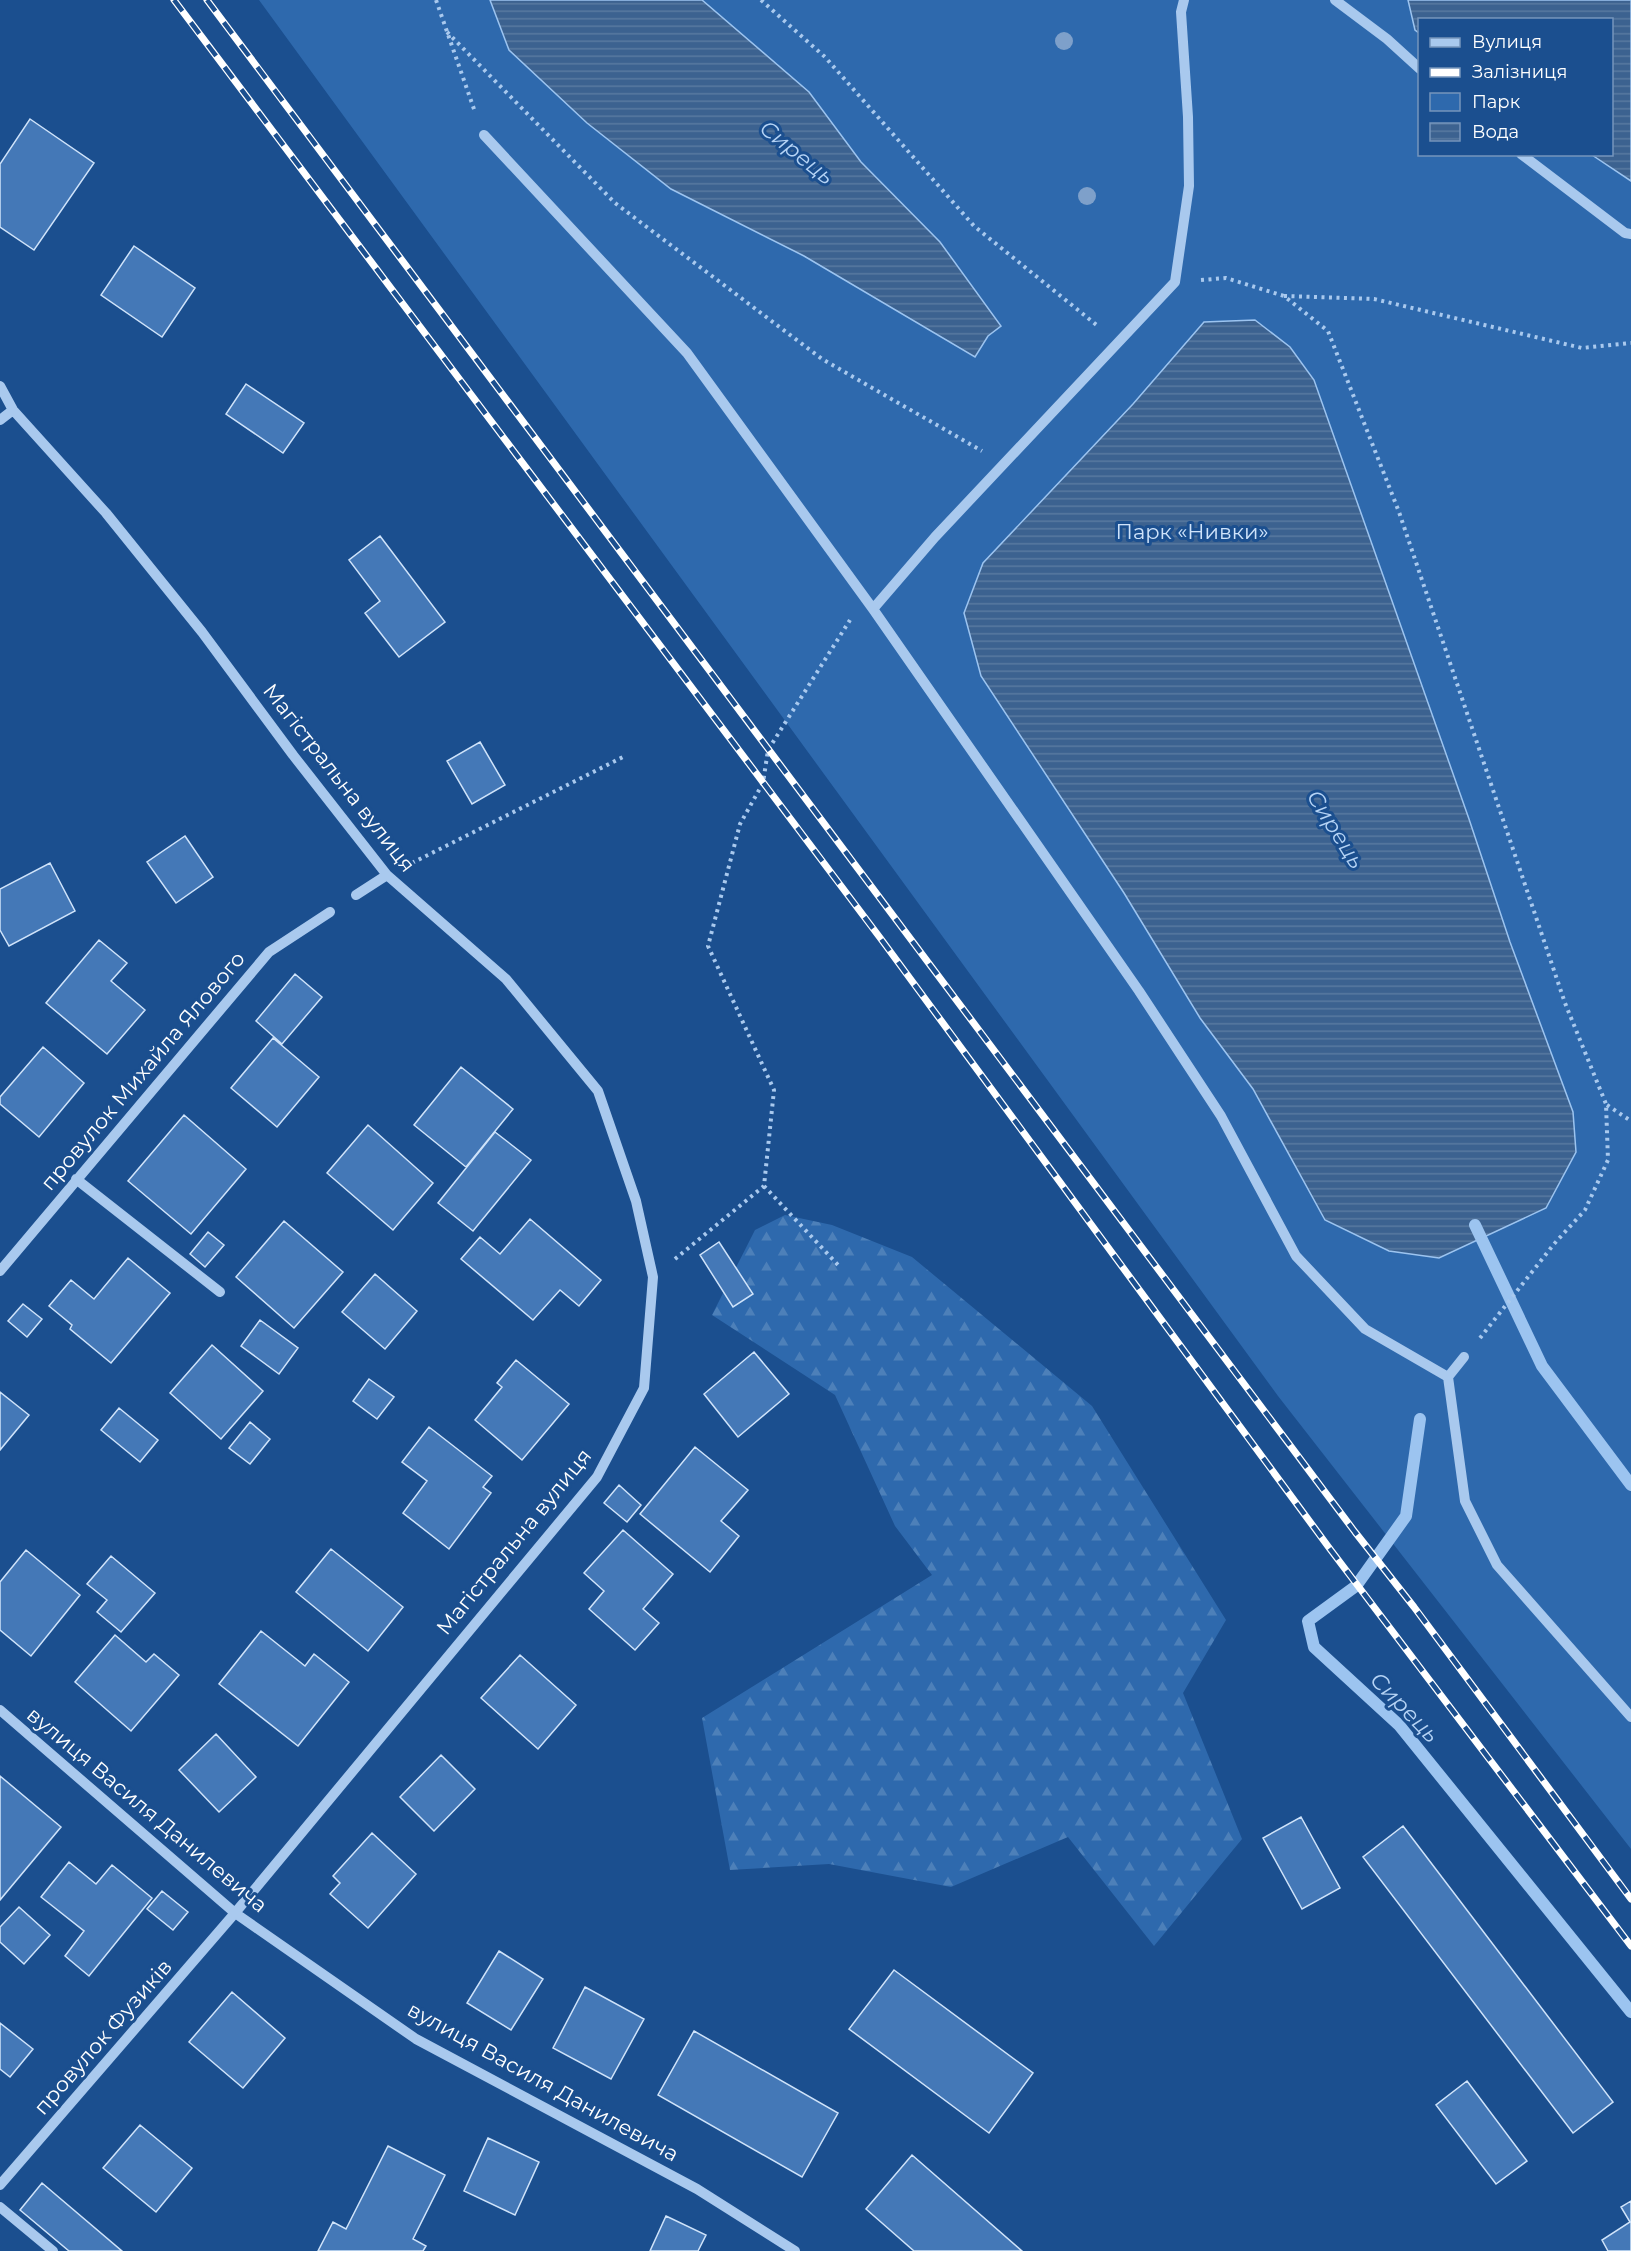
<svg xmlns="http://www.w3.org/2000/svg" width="1631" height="2251" font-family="Montserrat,sans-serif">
<defs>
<pattern id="forest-firs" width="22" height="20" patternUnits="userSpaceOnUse" patternTransform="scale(1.5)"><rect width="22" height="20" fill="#2e69ad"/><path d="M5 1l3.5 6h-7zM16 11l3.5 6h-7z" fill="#4d80b9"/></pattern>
<pattern id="water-rules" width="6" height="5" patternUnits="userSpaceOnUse" patternTransform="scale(1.5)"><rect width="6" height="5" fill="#3c6290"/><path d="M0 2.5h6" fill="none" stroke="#597aa1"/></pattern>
</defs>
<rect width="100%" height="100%" fill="#1b4f8f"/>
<path fill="url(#forest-firs)" d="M785,1215L832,1225L912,1257L1092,1406L1226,1620L1183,1693L1242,1839L1154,1946L1068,1837L951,1887L829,1864L730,1870L702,1718L932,1575L895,1526L835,1395L712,1315L755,1230Z"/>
<path fill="#2e69ad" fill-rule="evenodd" d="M259,0H1631V1849L1278,1396ZM1420,20H1612V154H1420Z"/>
<path fill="url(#water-rules)" stroke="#9cc4f0" stroke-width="1.5" d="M490,0H702L809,92L861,162L940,242L1001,326L988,336L975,357L804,256L671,189L587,123L509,50Z
M1408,0H1631V181L1592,155L1612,154V20H1420L1419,33L1415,30Z
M1255,320L1290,347L1314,380L1469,819L1510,942L1573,1112L1576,1152L1546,1208L1439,1258L1389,1251L1325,1220L1253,1089L1200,1018L1124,893L981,676L964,613L983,563L1133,404L1204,322Z"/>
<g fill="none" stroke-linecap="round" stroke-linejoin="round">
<path stroke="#9cc4f0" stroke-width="12" d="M1475,1225L1542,1366L1631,1485
M1420,1419L1406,1516L1356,1586L1308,1621L1314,1647L1399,1725L1631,2012"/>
</g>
<path fill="#4478b7" stroke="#cfe3fa" stroke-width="1.5" d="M30,119L94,163L34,250L0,227V164Z
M134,246L195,288L162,337L101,295Z
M246,384L304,423L283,453L226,414Z
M380,536L445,622L399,657L365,613L380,601L349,560Z
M480,742L505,785L472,804L447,761Z
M185,836L213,877L176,903L147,862Z
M50,863L75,911L9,946L0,930V889Z
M99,940L127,963L111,981L145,1010L107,1054L46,1003Z
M295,974L322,997L282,1044L256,1021Z
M273,1038L319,1077L277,1127L231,1088Z
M43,1047L84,1083L39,1137L0,1104V1097Z
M461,1067L513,1109L466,1167L414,1125Z
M184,1115L246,1169L191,1234L128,1181Z
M368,1125L433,1183L393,1230L327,1173Z
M495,1132L531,1160L473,1231L438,1203Z
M530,1219L601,1280L579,1306L560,1290L533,1320L461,1259L480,1237L500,1254Z
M284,1221L343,1272L294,1328L236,1277Z
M208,1232L224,1245L205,1267L190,1254Z
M719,1242L753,1294L733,1307L700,1255Z
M128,1258L170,1293L111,1363L70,1329L72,1325L49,1306L71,1280L94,1299Z
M375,1274L417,1311L385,1349L342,1312Z
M23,1304L42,1319L27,1337L8,1321Z
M260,1320L298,1348L279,1374L241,1346Z
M212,1345L263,1391L221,1439L170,1393Z
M754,1352L789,1394L738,1437L704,1394Z
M516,1360L569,1404L522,1460L475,1420L502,1387L497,1383Z
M369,1379L394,1397L377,1419L353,1401Z
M0,1392L29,1415L0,1450Z
M119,1408L158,1440L140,1462L101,1430Z
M250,1422L270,1439L250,1464L229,1448Z
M429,1427L492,1476L483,1487L491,1493L449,1549L403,1513L427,1481L402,1462Z
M695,1447L748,1490L721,1521L739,1536L710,1572L640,1514Z
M619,1485L641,1505L627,1522L604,1503Z
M623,1530L673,1574L643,1609L659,1623L635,1650L589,1609L604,1591L584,1573Z
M331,1549L403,1607L368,1651L296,1592Z
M26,1550L80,1595L31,1656L0,1630V1582Z
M111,1556L155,1593L121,1632L97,1612L107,1600L87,1584Z
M261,1631L305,1666L314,1654L349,1682L298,1746L219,1684Z
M115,1635L146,1662L154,1654L179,1675L131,1731L75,1682Z
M520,1655L576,1705L538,1749L481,1698Z
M216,1734L256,1777L219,1812L179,1770Z
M441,1755L475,1789L434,1831L400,1797Z
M0,1776L61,1827L0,1900Z
M1301,1817L1340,1888L1302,1909L1263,1838Z
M1403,1826L1613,2102L1573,2133L1363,1857Z
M372,1833L416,1874L368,1928L330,1894L340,1883L333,1876Z
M69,1862L96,1884L112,1865L152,1898L89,1976L65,1956L84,1931L41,1897Z
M162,1891L188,1912L173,1930L147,1909Z
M19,1907L50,1935L24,1964L0,1942V1927Z
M499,1951L543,1979L511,2030L467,2003Z
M894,1970L1033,2073L989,2133L849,2029Z
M585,1987L644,2019L611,2079L553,2048Z
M232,1992L285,2038L243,2088L189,2042Z
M0,2023L33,2049L10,2077L0,2069Z
M694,2031L838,2113L802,2177L658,2095Z
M1467,2081L1527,2161L1496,2184L1436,2105Z
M140,2125L192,2168L156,2212L103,2168Z
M488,2138L539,2162L515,2215L464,2191Z
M388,2146L445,2175L413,2239L426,2246L423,2251H318L333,2222L346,2229Z
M912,2155L1022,2251H914L866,2209Z
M42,2183L122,2251H69L20,2210Z
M1631,2201V2251H1608L1602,2240L1630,2222L1621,2207Z
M666,2216L706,2235L698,2251H650Z"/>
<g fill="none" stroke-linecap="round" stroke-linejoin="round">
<path stroke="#a9c9ee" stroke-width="4" stroke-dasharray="3 4.5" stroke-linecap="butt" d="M436,0L475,112
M761,0L825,57L974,226L1099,327
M447,32L615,203L822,359L982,451
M1201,280L1226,278L1284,296L1328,331L1399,512L1565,1003L1606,1104L1608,1160L1585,1210L1554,1244L1480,1338
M1284,296L1374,299L1582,348L1631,343
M412,863L623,757
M1607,1105L1631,1121
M764,1186L839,1266
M675,1259L764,1186L774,1090L708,946L740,824L763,783L768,750L850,620"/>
<path stroke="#a9c9ee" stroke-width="10" d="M1335,0L1387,39L1420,69
M484,135L687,353L873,609L1139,991L1221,1116L1296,1256L1365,1329L1448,1377
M1521,154L1625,233L1631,234
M0,386L13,410L106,513L202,632L293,755L387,875L506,979L598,1091L636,1201L653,1277L644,1388L597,1477L235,1913L0,2185
M0,420L13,410
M873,609L935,537L1175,282L1189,186L1188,117L1181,12L1184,0
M356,895L387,875
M76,1179L220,1292
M0,1271L269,952L330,912
M1464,1357L1448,1377L1465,1501L1497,1565L1631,1717
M0,1710L235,1913L416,2039L697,2189L795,2251
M0,2207L53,2251"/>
<defs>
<path id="rail" d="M174,0L881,939L1330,1549L1631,1946
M207,0L1355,1532L1414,1607L1631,1899"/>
</defs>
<use href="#rail" stroke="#fff" stroke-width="7"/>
<use href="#rail" stroke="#1b4f8f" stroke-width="4.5" stroke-dasharray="14" stroke-linecap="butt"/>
</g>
<g fill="#7ea0ca">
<circle cx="1064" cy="41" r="9"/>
<circle cx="1087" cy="196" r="9"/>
</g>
<g text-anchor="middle" stroke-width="6" stroke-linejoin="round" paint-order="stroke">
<g font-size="21" fill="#cfe3fa" stroke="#1b4f8f">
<text x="1192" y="539">Парк «Нивки»</text>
</g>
<g font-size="21" fill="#fff" stroke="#1b4f8f">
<text transform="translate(339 778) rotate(52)" y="7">Магістральна вулиця</text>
<text transform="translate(143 1071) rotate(-50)" y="7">провулок Михайла Ялового</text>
<text transform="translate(514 1542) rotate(-51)" y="7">Магістральна вулиця</text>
<text transform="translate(147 1810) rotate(40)" y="7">вулиця Василя Данилевича</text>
<text transform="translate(103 2037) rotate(-49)" y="7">провулок Фузиків</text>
<text transform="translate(543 2082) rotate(29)" y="7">вулиця Василя Данилевича</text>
</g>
<g font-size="22" font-style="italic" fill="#b5d3f5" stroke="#1b4f8f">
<text transform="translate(797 152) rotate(39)" y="8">Сирець</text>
<text transform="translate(1336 829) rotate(58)" y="8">Сирець</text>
<text transform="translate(1405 1707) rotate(46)" y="8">Сирець</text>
</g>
</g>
<rect x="1418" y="18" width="195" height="138" fill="#1b4f8f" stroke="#7695bc" stroke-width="1.5"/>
<rect x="1430" y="38" width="30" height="9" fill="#a9c9ee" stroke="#7695bc" stroke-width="1.5"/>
<text x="1472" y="48" font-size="18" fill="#ffffff">Вулиця</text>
<rect x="1430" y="68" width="30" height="9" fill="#ffffff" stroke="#7695bc" stroke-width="1.5"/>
<text x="1472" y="78" font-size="18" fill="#ffffff">Залізниця</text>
<rect x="1430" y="93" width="30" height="18" fill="#2e69ad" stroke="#7695bc" stroke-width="1.5"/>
<text x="1472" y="108" font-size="18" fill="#ffffff">Парк</text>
<rect x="1430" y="123" width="30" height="18" fill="url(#water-rules)" stroke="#7695bc" stroke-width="1.5"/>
<text x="1472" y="138" font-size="18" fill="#ffffff">Вода</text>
</svg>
